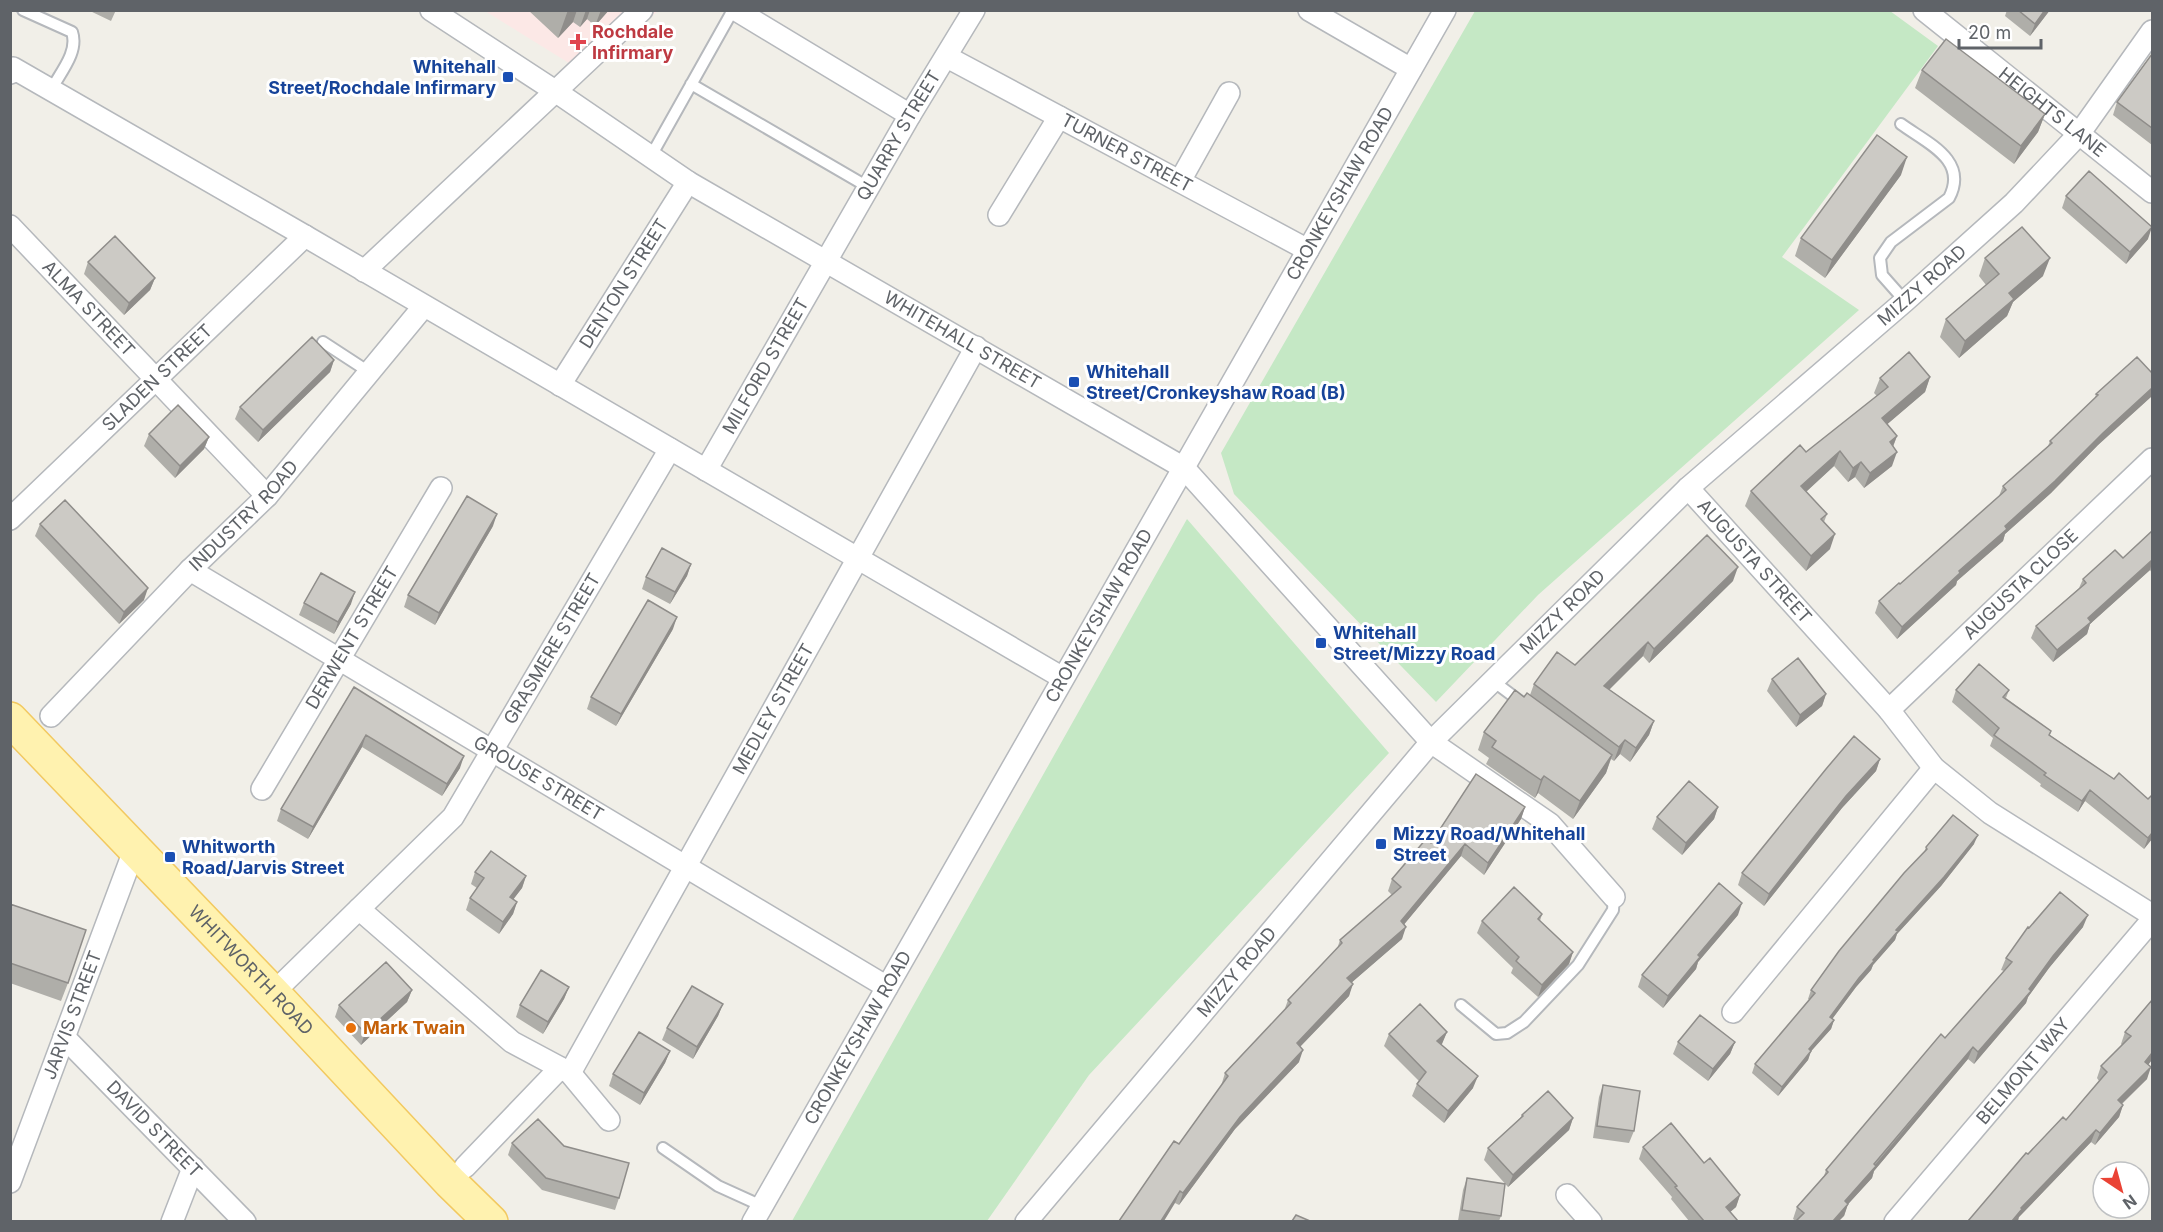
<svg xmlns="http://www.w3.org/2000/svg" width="2163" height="1232" font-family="Inter,sans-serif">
<rect width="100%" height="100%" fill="#f1efe8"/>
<path fill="#fce8e6" d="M485,11H658L585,73Z"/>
<path fill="#c5e8c5" d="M1475,11H1890L1938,46L1782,257L1859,310L1538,595L1436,702L1234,494L1221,453Z
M1187,519L1389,753L1089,1075L987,1221H792Z"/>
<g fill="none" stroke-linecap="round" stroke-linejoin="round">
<defs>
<path id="service" d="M23,10L72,32C79,52 60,73 51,90
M691,84L868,187
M1901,124C1927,143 1969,160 1949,198L1891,242L1880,258L1882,275L1905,301
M651,156L733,10
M323,342L369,372
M1493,681L1521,702
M1461,1005L1496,1034L1507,1033L1524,1022L1578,965L1613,910L1614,897
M663,1148L718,1186L762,1206"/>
<g id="minor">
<path id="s1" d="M431,10L555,91L688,182L1184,468L1431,742L1550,824L1614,897"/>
<path d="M736,10L910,115"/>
<path d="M1309,10L1411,69"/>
<path id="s2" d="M1924,10L2152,192"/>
<path id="s3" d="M947,57L1308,250"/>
<path d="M10,73L13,68L305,236L1063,678"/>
<path d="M1180,181L1229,93"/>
<path d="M999,215L1059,117"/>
<path id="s4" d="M10,226L267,496"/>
<path d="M364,271L642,10"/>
<path id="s5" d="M560,385L688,182"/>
<path id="s6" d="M706,470L910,115L974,10"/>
<path id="s7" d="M1688,488L1889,710L1934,768L1990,813L2152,915"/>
<path id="s8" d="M10,519L305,236"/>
<path id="s9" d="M190,570L887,987"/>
<path id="s10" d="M1889,710L2152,459"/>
<path id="s11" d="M51,716L190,570L267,496L424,306"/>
<path id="s12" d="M262,789L441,488"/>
<path d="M359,909L512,1042L570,1073L609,1120"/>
<path id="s13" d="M273,993L453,817L670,449"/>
<path d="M1733,1012L1934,768"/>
<path id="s14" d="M64,1037L245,1222"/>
<path id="s15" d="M570,1073L976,347"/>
<path d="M465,1167L560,1068"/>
<path id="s16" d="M10,1182L135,848"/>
<path d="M1567,1195L1591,1222"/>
<path d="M172,1222L193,1168"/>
<path id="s17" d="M753,1222L1445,10"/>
<path id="s18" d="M1026,1222L1431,742L1688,488L1905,301L2014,203L2079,134L2152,31"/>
<path id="s19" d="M1895,1222L2152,920"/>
</g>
<g id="primary">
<path id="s20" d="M10,719L273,993L450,1182L491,1222"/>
</g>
</defs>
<use href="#service" stroke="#b5b8bc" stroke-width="14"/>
<use href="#minor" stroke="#b5b8bc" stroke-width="24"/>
<use href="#primary" stroke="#f2c960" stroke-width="36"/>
<use href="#service" stroke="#fff" stroke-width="10"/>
<use href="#minor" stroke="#fff" stroke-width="21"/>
<use href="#primary" stroke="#fff2af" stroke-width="33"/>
</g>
<path fill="#afaea9" d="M88,10H116L111,21Z
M528,10H609L595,26L587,19L580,27L573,22L558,38Z
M2007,10H2050L2030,36L2005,16Z
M2152,54V145L2113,115L2117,102Z
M1922,70L2045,114L2038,132L2014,164L1915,88Z
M1901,175L1825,278L1795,256L1801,238Z
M2066,196L2148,239L2126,264L2062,208Z
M1985,258L2043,276L2013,302L2007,316L1959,358L1940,337L1946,319L1986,285L1979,276Z
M88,262L155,278L150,290L124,315L84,274Z
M334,360L330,372L258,442L235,419L240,407Z
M2152,373V396L2098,445L2051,493L2005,534L2003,541L1957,581L1956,585L1897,639L1875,613L1879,601L1900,584L1999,496L2003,486L2048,446L2050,441L2095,398L2096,394Z
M1930,377L1925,392L1887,424L1897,436L1893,447L1892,466L1864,488L1855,477L1848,482L1834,466L1806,492L1827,514L1824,522L1830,549L1806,571L1745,506L1751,491L1806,452L1877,396L1874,393L1880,378Z
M149,434L209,437L204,449L175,478L144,446Z
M40,524L144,600L119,624L35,536Z
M493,526L435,625L404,607L408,595Z
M2152,531V573L2150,570L2090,624L2087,634L2053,662L2031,638L2036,626L2079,588L2083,579L2123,558Z
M691,564L687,576L670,604L642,589L646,577Z
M1733,581L1649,663L1643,656L1609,689L1654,721L1649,735L1630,762L1620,754L1614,761L1611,759L1606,773L1573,819L1538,793L1535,798L1486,764L1489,758L1478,750L1484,732L1524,697L1530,695L1534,684L1575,665Z
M304,603L351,604L334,634L299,615Z
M673,629L616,726L587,709L591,697Z
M1772,679L1826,694L1822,706L1796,727L1767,691Z
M354,687L460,768L442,796L362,747L308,839L277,821L281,809Z
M1956,690H2009L2006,698L2051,731L2050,735L2114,779L2148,799L2152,797V839L2144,849L2085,801L2078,812L2040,786L2041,784L1990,746L1993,738L1952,702Z
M1880,759L1876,771L1842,808L1764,906L1738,885L1742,873Z
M1525,807L1521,819L1484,875L1461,856L1404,924L1402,939L1352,982L1349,996L1300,1047L1299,1062L1235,1129L1179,1205L1175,1203L1179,1144L1221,1086L1225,1073L1284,1011L1288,1000L1337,949L1340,940L1392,895L1388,891L1392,879L1431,843Z
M1718,807L1714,819L1682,855L1652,829L1657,817Z
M1974,844L1941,886L1897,934L1895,940L1873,965L1871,970L1856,987L1832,1019L1834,1020L1831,1029L1811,1051L1808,1060L1778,1096L1752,1073L1755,1064L1810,1000L1808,999L1811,990L1924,853L1926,847Z
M475,872L526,876L522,888L513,899L517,902L513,914L499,934L466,910L470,898L477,888L471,884Z
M10,904L68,983L61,1001L10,983Z
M1542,914L1540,921L1573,952L1569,964L1538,997L1511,973L1513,968L1477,933L1482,921Z
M1738,915L1698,962L1696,969L1663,1008L1638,987L1642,975Z
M2083,927L2049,968L2028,997L2026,1003L1974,1064L1968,1059L1874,1171L1872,1178L1848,1204L1844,1216L1796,1221L1793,1219L1797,1207L1824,1176L1826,1170L1945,1038L2004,971L2001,970L2006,958L2029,928Z
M569,987L564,999L543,1034L516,1017L520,1005Z
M412,990L407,1002L361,1045L335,1017L339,1005Z
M2152,1000L2148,1065L2147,1079L2122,1104L2123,1105L2119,1117L2095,1145L2091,1142L2019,1217L2028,1154L2066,1120L2099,1081L2097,1078L2101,1066L2122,1045L2121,1044L2125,1032Z
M723,1004L718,1016L693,1059L662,1040L667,1028Z
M1447,1032L1441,1045L1473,1088L1444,1123L1412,1096L1417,1084L1419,1081L1384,1046L1389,1034Z
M1678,1042H1735L1730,1054L1708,1081L1673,1054Z
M670,1051L665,1063L640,1105L609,1086L613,1074Z
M1603,1085L1634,1131L1629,1143L1593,1138L1599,1097Z
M1522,1115L1573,1118L1569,1130L1508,1187L1484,1160L1488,1148L1520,1118Z
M512,1143L564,1146L619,1198L615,1210L542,1190L508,1155Z
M1643,1147L1704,1163L1740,1195L1736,1207L1730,1212L1738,1221H1689L1671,1199L1672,1197L1639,1159Z
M1467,1178L1501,1216L1499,1221H1458L1463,1190Z"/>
<path fill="#8f8d8a" d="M568,10H577L573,22L558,38Z
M586,10H590L587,19L580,27Z
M601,10H609L595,26Z
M2045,10H2050L2030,36L2035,24Z
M2045,114L2038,132L2014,164L2021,146Z
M1907,157L1901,175L1825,278L1832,260Z
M2152,227L2148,239L2126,264L2130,252Z
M2050,258L2043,276L2013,302L2007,316L1959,358L1965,341L2009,293Z
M155,278L150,290L124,315L129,303Z
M334,360L330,372L258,442L263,430Z
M1930,377L1925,392L1877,433L1882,418Z
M2152,388V396L2098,445L2051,493L2005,534L2003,541L1957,581L1956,585L1897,639L1902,627L1959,571L2005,526L2103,433Z
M1897,436L1891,451L1890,442Z
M209,437L204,449L175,478L180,466Z
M1840,451L1834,466L1796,501L1801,486Z
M1897,452L1892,466L1864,488L1870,473Z
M1861,462L1855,477L1848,482L1853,468Z
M497,514L493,526L435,625L439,613Z
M1835,534L1830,549L1806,571L1811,556Z
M2152,560V563L2150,570L2090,624L2087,634L2053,662L2057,650L2088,618Z
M691,564L687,576L670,604L675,592Z
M1738,567L1733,581L1649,663L1654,649Z
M148,588L144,600L119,624L124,612Z
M355,592L351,604L334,634L338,622Z
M677,617L673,629L616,726L621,714Z
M1648,642L1643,656L1599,700L1604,686Z
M1826,694L1822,706L1796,727L1800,715Z
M1654,721L1649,735L1630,762L1636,748Z
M366,735L362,747L308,839L313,827Z
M1625,740L1620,754L1614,761L1619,747Z
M1612,755L1606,773L1573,819L1580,801Z
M464,756L460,768L442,796L447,784Z
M1880,759L1876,771L1842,808L1764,906L1769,894L1846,796Z
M1544,776L1538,793L1535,798L1541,780Z
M2090,790L2085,801L2078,812L2082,801Z
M1525,807L1521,819L1484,875L1488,863Z
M1718,807L1714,819L1682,855L1686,843Z
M2152,833V839L2144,849L2148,838Z
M1978,835L1974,844L1941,886L1897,934L1895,940L1873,965L1871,970L1856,987L1827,1026L1830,1017L1896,930Z
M1465,844L1461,856L1397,933L1401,921Z
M526,876L522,888L506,909L510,897Z
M517,902L513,914L499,934L503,922Z
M1742,903L1738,915L1698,962L1696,969L1663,1008L1668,996L1698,955Z
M2088,915L2083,927L2049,968L2028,997L2026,1003L1974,1064L1978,1052L2029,989L2053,956Z
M1406,927L1402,939L1343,990L1347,978Z
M1573,952L1569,964L1538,997L1542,985Z
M1353,984L1349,996L1292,1055L1297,1043Z
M569,987L564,999L543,1034L548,1022Z
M412,990L407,1002L361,1045L365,1033Z
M723,1004L718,1016L693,1059L697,1047Z
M1834,1020L1831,1029L1805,1058L1809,1049Z
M1447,1032L1442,1044L1432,1053L1437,1041Z
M1735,1042L1730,1054L1708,1081L1713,1069Z
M1973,1047L1968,1059L1874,1171L1872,1178L1840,1213L1845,1201Z
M1303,1050L1299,1062L1235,1129L1179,1205L1183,1193L1240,1117Z
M670,1051L665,1063L640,1105L644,1093Z
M1811,1051L1808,1060L1778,1096L1782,1087Z
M2152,1053V1060L2141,1074L2145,1062Z
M2151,1067L2147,1079L2113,1112L2118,1100Z
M1478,1076L1473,1088L1444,1123L1448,1111Z
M2123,1105L2119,1117L2095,1145L2100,1133Z
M1573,1118L1569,1130L1508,1187L1513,1175Z
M2096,1130L2091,1142L2019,1217L2018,1221H2012L2021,1208Z
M1180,1191L1175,1203L1164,1221H1161Z
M1740,1195L1736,1207L1722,1219L1726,1207Z
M1848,1204L1844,1216L1839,1221H1833Z"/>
<path fill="#cccac5" stroke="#8f8d8a" stroke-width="1.5" d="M2018,10H2045L2035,24Z
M1946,39L2045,114L2021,146L1922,70Z
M2152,54V128L2117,102Z
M1877,135L1907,157L1832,260L1801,238Z
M2089,171L2152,227L2130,252L2066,196Z
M2022,227L2050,258L2009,293L2014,299L1965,341L1946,319L1999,274L1985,258Z
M115,236L155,278L129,303L88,262Z
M312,337L334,360L263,430L240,407Z
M1909,352L1930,377L1882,418L1897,436L1890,442L1897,452L1870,473L1861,462L1853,468L1840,451L1801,486L1827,514L1821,519L1835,534L1811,556L1751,491L1800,445L1806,452L1888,387L1880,378Z
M2137,357L2152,373V388L2103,433L2055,481L2005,526L2007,529L1959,571L1960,573L1902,627L1879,601L1899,583L1900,584L2006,490L2003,486L2052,443L2050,441L2098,395L2096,394Z
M178,405L209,437L180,466L149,434Z
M467,496L497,514L439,613L408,595Z
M65,500L148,588L124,612L40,524Z
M2152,531V560L2088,618L2091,622L2057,650L2036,626L2086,583L2083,579L2115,550L2123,558Z
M1707,535L1738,567L1654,649L1648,642L1604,686L1654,721L1636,748L1625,740L1619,747L1534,684L1557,652L1575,665Z
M662,548L691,564L675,592L646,577Z
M321,573L355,592L338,622L304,603Z
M648,600L677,617L621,714L591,697Z
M1798,658L1826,694L1800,715L1772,679Z
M1979,664L2009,690L2003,697L2051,731L2049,735L2114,779L2119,773L2148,799L2151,796L2152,797V833L2148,838L2090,790L2082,801L2044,775L2046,773L1994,735L1999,728L1956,690Z
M354,687L464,756L447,784L366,735L313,827L281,809Z
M1515,690L1524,697L1527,693L1612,755L1580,801L1544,776L1541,780L1492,747L1496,741L1484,732Z
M1854,736L1880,759L1846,796L1769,894L1742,873L1826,769Z
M1476,774L1525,807L1488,863L1465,844L1401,921L1406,927L1347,978L1353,984L1297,1043L1303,1050L1240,1117L1183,1193L1180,1191L1161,1221H1119L1174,1141L1179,1144L1228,1076L1225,1073L1291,1003L1288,1000L1342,943L1340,940L1401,887L1392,879L1426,839L1431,843Z
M1689,781L1718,807L1686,843L1657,817Z
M1953,815L1978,835L1944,877L1896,930L1898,931L1873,960L1874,961L1859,978L1830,1017L1834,1020L1809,1049L1811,1051L1782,1087L1755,1064L1815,993L1811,990L1839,951L1904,873L1927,849L1926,847Z
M491,851L526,876L510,897L517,902L503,922L470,898L484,878L475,872Z
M1719,883L1742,903L1698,955L1700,957L1668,996L1642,975Z
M1514,887L1542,914L1538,919L1573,952L1542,985L1516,961L1519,957L1482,921Z
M2060,892L2088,915L2053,956L2029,989L2031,991L1978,1052L1973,1047L1874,1164L1876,1166L1845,1201L1848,1204L1833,1221H1796L1804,1213L1797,1207L1828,1172L1826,1170L1941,1034L1945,1038L2012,962L2006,958L2028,927L2029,928Z
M10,904L86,930L68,983L10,963Z
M386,962L412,990L365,1033L339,1005Z
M541,970L569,987L548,1022L520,1005Z
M692,986L723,1004L697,1047L667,1028Z
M2152,1000V1053L2145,1062L2151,1067L2118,1100L2123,1105L2100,1133L2096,1130L2021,1208L2022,1209L2012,1221H1968L2026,1153L2028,1154L2063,1117L2066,1120L2107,1072L2101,1066L2131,1036L2125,1032Z
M1420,1004L1447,1032L1437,1041L1478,1076L1448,1111L1417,1084L1426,1072L1389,1034Z
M1700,1015L1735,1042L1713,1069L1678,1042Z
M639,1032L670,1051L644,1093L613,1074Z
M1603,1085L1640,1091L1634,1131L1597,1126Z
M1548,1091L1573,1118L1513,1175L1488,1148L1523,1116L1522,1115Z
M538,1119L564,1146L629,1163L619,1198L546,1178L512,1143Z
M1671,1123L1704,1163L1710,1158L1740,1195L1726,1207L1738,1221H1704L1675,1187L1677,1186L1643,1147Z
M1467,1178L1505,1184L1501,1216L1462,1210Z
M1296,1215L1310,1221H1292Z"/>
<path fill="#e0444e" stroke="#fff" stroke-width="2" d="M575 33h6v6h6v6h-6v6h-6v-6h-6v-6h6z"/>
<g fill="#1a4fb4" stroke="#fff" stroke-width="2">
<rect x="502" y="71" width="12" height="12" rx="3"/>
<rect x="1068" y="376" width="12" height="12" rx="3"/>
<rect x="1315" y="637" width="12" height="12" rx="3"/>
<rect x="1375" y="838" width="12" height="12" rx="3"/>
<rect x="164" y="851" width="12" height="12" rx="3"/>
</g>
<circle fill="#e8710a" stroke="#fff" stroke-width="2" cx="351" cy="1028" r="6"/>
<g text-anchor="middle" stroke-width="6" stroke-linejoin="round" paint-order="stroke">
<g font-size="18" font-weight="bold" fill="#be3a42" stroke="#fff" text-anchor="start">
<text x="592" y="38">Rochdale<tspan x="592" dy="21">Infirmary</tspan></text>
</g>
<g font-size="18" font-weight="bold" fill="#164399" stroke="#fff" text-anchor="start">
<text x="496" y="73" text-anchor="end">Whitehall<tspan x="496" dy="21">Street/Rochdale Infirmary</tspan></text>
<text x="1086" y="378">Whitehall<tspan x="1086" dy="21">Street/Cronkeyshaw Road (B)</tspan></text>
<text x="1333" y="639">Whitehall<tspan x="1333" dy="21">Street/Mizzy Road</tspan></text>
<text x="1393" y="840">Mizzy Road/Whitehall<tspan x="1393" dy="21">Street</tspan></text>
<text x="182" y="853">Whitworth<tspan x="182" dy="21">Road/Jarvis Street</tspan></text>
</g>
<g font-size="18" fill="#5f6368" stroke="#fff">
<text dy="6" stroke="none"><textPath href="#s2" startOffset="164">HEIGHTS LANE</textPath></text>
<text dy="6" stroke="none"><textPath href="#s6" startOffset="386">QUARRY STREET</textPath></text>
<text dy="6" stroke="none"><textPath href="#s3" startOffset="204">TURNER STREET</textPath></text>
<text dy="6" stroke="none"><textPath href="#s17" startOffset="1184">CRONKEYSHAW ROAD</textPath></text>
<text dy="6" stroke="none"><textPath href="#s5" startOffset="120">DENTON STREET</textPath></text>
<text dy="6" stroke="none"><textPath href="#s18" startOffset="1299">MIZZY ROAD</textPath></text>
<text dy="6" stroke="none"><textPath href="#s4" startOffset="114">ALMA STREET</textPath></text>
<text dy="6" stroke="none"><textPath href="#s1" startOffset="626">WHITEHALL STREET</textPath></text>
<text dy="6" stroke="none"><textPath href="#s6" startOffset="120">MILFORD STREET</textPath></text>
<text dy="6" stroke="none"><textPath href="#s8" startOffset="204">SLADEN STREET</textPath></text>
<text dy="6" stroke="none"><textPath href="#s11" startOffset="278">INDUSTRY ROAD</textPath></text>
<text dy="6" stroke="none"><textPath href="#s7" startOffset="99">AUGUSTA STREET</textPath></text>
<text dy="6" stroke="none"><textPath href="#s10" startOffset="182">AUGUSTA CLOSE</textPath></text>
<text dy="6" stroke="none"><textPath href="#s18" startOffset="813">MIZZY ROAD</textPath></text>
<text dy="6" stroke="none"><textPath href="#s17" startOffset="698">CRONKEYSHAW ROAD</textPath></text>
<text dy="6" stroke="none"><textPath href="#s12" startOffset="176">DERWENT STREET</textPath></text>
<text dy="6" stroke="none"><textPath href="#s13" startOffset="447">GRASMERE STREET</textPath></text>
<text dy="6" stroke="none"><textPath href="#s15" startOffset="417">MEDLEY STREET</textPath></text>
<text dy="6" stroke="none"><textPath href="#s9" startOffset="406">GROUSE STREET</textPath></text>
<text dy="6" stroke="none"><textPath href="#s20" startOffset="348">WHITWORTH ROAD</textPath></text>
<text dy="6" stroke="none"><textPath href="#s18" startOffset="327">MIZZY ROAD</textPath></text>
<text dy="6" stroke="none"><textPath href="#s16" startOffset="178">JARVIS STREET</textPath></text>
<text dy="6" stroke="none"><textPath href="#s17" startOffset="212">CRONKEYSHAW ROAD</textPath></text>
<text dy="6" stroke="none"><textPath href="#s19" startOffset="198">BELMONT WAY</textPath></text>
<text dy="6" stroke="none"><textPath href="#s14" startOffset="129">DAVID STREET</textPath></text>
</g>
<g font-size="18" font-weight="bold" fill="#c56008" stroke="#fff" text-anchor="start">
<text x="363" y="1034">Mark Twain</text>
</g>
</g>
<rect width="2163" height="1232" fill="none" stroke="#5f6368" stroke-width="24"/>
<g transform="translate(2121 1190) rotate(144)"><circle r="28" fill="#ffffff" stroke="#bfc1c3" stroke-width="1.5"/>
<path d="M0-4.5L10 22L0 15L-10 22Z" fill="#ea4335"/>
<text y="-9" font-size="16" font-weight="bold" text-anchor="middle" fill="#5f6368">N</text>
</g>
<path d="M1959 39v9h82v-9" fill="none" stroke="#5f6368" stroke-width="3"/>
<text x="1968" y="39" font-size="18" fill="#5f6368" stroke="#ffffff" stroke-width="4.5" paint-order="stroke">20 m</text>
</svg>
